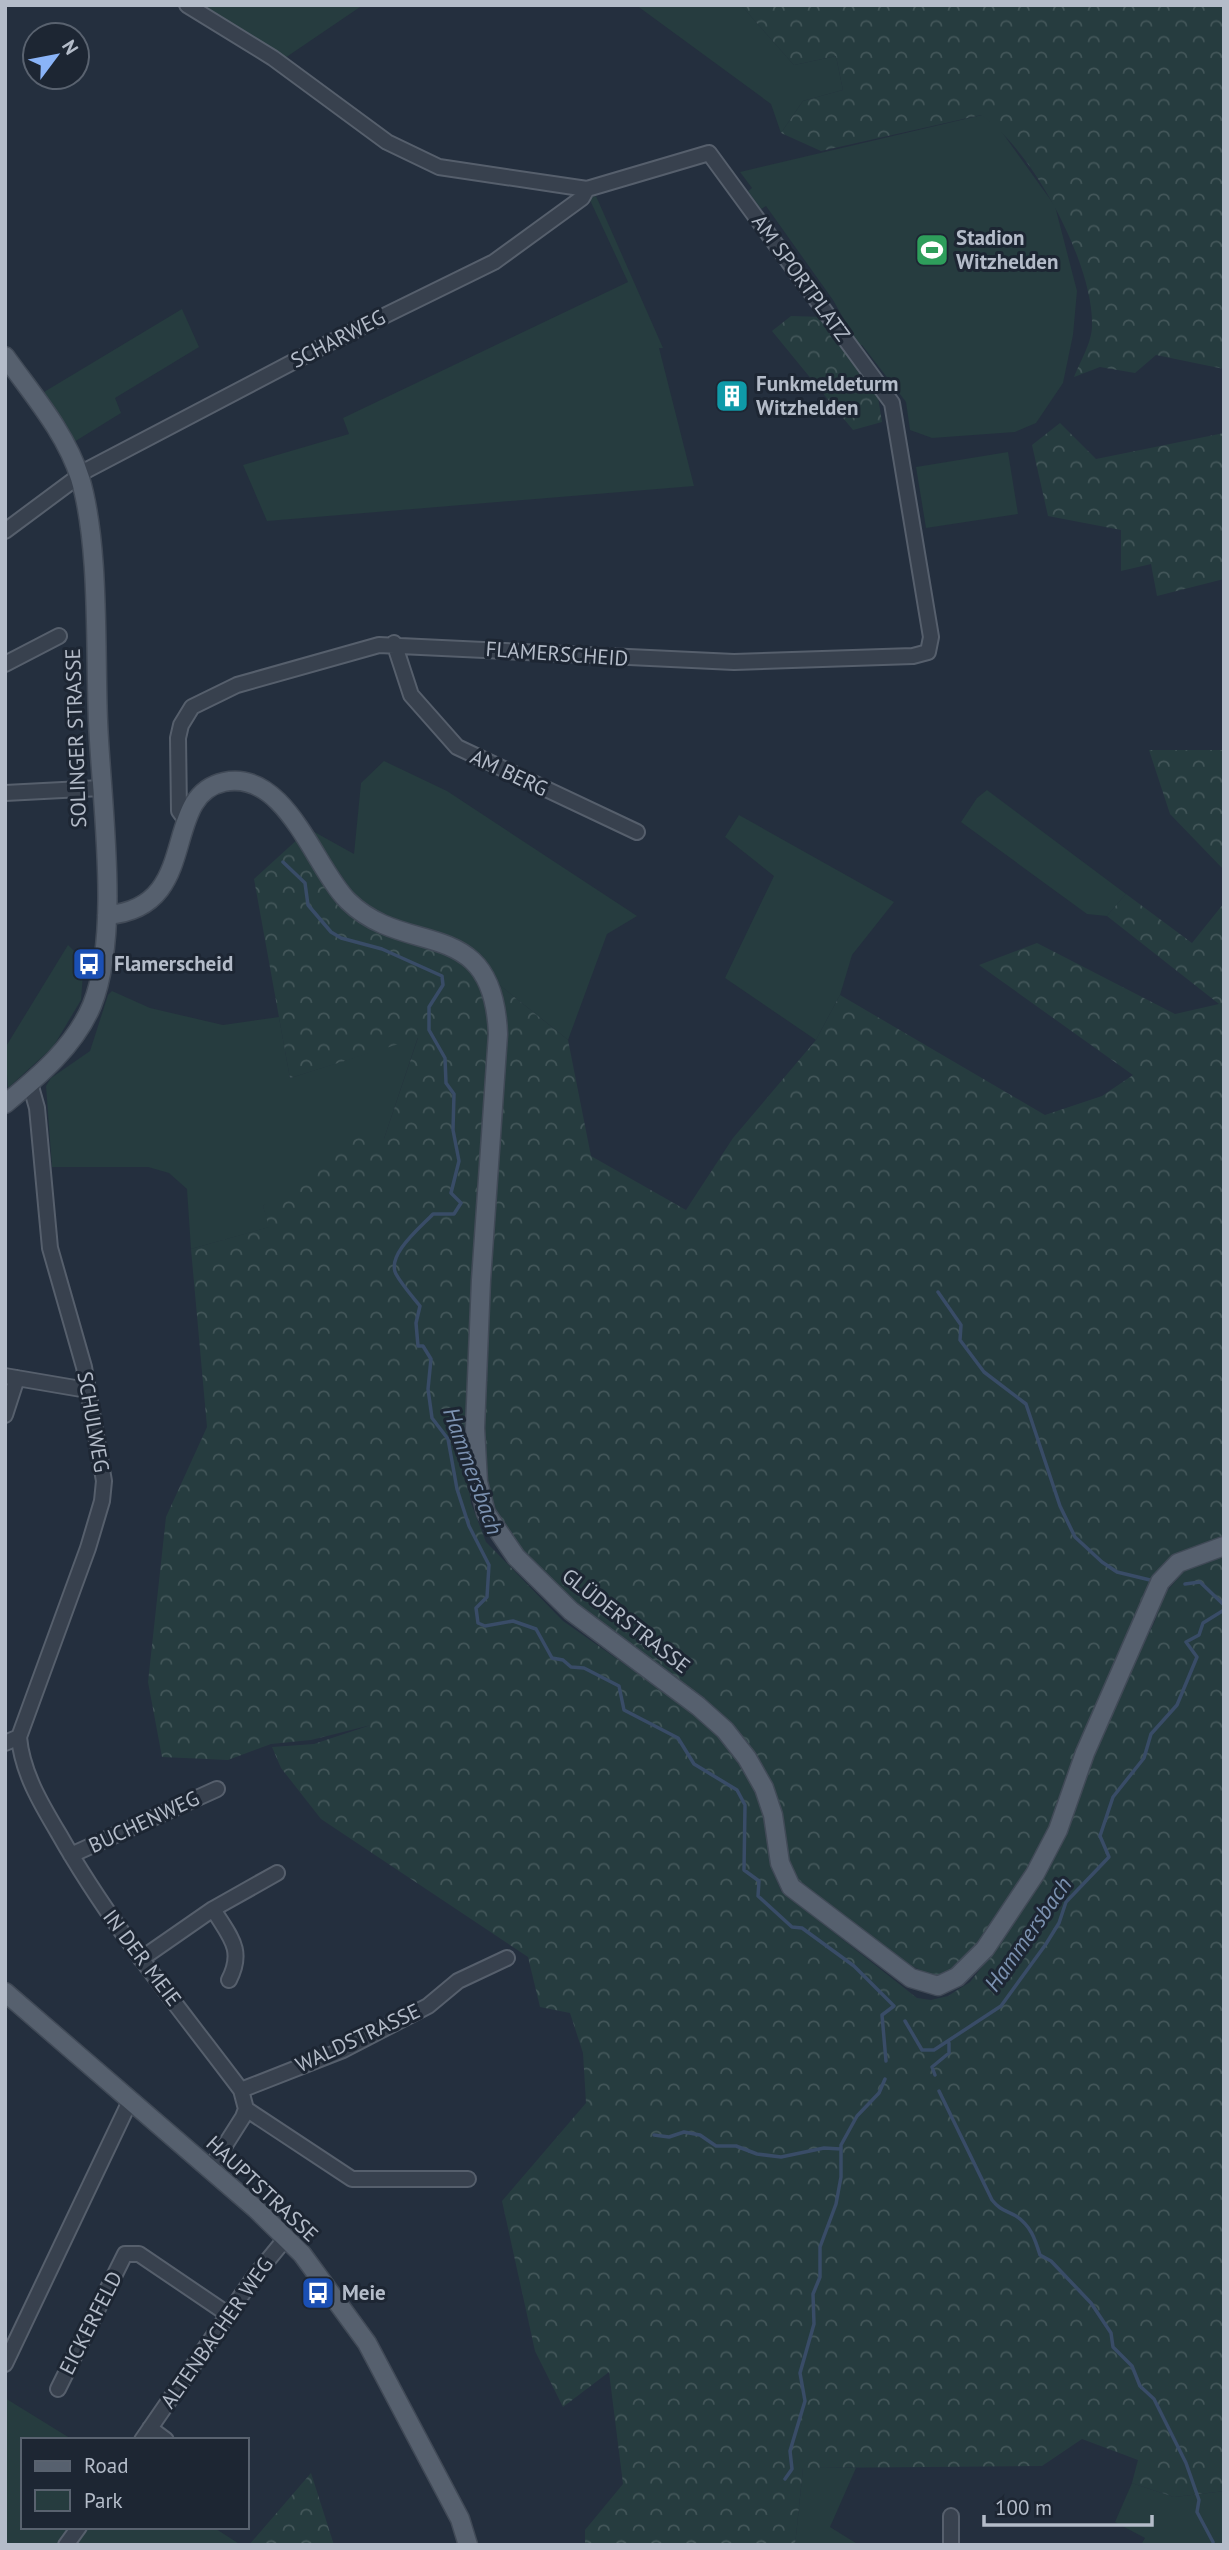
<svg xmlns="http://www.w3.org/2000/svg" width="1229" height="2550" font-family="'PT Sans',sans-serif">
<defs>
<pattern id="forest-crowns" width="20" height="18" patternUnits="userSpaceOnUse" patternTransform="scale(1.75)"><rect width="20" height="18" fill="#263c3f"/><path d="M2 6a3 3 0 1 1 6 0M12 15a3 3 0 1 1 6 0" fill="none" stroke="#435659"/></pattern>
</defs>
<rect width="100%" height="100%" fill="#242f3e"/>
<path fill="#263c3f" d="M196,5H363L282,60Z
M636,5L742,6L794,65L836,56L843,90L803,101L781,133L771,104Z
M982,115L999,128L1055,206L1077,291L1073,335L1063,383L1036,423L1015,432L932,438L910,430L906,402L862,345L859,346L833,300L766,206L761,209L748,191L752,188L740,172Z
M596,196L663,348H659L694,486L267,521L243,465L349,434L343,418L628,282L589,198Z
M182,309L199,347L115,398L121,413L74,442L44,392Z
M1008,452L1018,514L926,528L916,467Z
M384,761L447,791L637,916L607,934L568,1040L493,980L414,927L361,904L309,829L354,854L361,783Z
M987,790L1126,894L1107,916L1087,914L961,822L977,798Z
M739,815L894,902L852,955L840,995L816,1040L725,978L774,876L725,837Z
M68,945L84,961L81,1000L53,1047L8,1088L5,1048Z
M112,991L150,1008L223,1025L279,1017L290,1078L418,1037L384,1139L263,1206L270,1227L191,1249L187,1189L169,1173L148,1167H52L46,1086L51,1078L90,1051L108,995Z
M5,2398L73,2440H23V2527H72L60,2545H5Z
M803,2468H856L830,2527L859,2545H795Z
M1132,2483L1174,2497L1224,2491V2545H1141L1145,2538L1115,2522Z
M84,2527H213L241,2545H72Z"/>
<path fill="url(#forest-crowns)" d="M741,5H1224V369L1156,355L1135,373L1100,367L1074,377C1080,362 1092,342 1092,326C1094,264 1032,149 981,115L821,151L781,133L803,101L843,90L836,56L794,65Z
M791,316L824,317L877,391L882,422L853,430L772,331Z
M1060,423L1096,459L1224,433V579L1157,596L1151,564L1121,571V530L1048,516L1032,445Z
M1149,750H1224V870L1170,814Z
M299,838L333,893L469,967L486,1000L490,1032L463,1454L471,1503L486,1542L563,1621L674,1699L713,1731L737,1759L758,1798L765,1819L771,1867L781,1891L917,1998L931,2000L948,1996L970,1982L993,1953L1063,1838L1114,1706L1155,1621L1162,1597L1185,1570L1224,1556V2491L1174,2497L1132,2483L1138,2460L1082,2439L1042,2466L803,2468L795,2545H585V2530L623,2484L609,2372L563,2407L535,2351L502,2201L586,2103L583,2053L570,2013L540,2007L528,1957L321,1819L281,1768L272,1747L314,1744L371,1725L311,1740L271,1744L228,1760L162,1757L148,1682L166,1517L207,1427L191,1249L269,1227L263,1206L362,1133L384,1139L418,1038L290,1078L254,879Z
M1126,894L1192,943L1224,903V1536L1171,1557L1161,1566L1086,1728L1052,1828L1037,1858L971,1956L943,1976L930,1975L900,1960L799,1884L786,1859L783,1820L773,1792L740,1734L704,1701L584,1613L521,1551L496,1518L486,1490L482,1445L493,980L568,1040L591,1156L686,1210L733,1138L816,1040L840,995L1045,1115L1102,1096L1133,1075L979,965L1037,943L1175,1014L1219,1004L1107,916Z
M311,2473L334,2545H249Z"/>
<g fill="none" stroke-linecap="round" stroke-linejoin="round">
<path stroke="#394c67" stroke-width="3.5" d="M283,862L305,883L308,905L331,932L341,938L382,949L442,976L443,985L429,1007V1030L445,1058L446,1083L454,1094L453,1130L459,1161L451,1193L461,1203L454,1214H433C421,1227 386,1255 396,1274C402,1285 412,1296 420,1306L416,1323L418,1346H423L431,1359L428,1389L432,1418L448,1439L457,1489L469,1526L489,1565L487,1597L476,1608L478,1623L485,1626L513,1621L536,1629L552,1658L563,1660L571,1667L584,1668L619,1686L624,1710L678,1738L694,1764L737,1790L745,1805L744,1870L759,1881L758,1896L792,1927L802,1928L854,1966L894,2006L882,2015L886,2061
M938,1292L961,1325L960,1340L984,1372L1026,1404L1060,1506L1075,1537L1102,1562L1117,1572L1150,1580
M1185,1584L1200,1582L1224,1605
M905,2021L922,2050H934L1001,2006L1046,1944L1059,1923L1066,1902L1109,1857L1100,1836L1113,1797L1144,1758L1151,1734L1177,1705L1197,1657L1186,1642L1199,1635L1203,1623L1224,1610
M935,2075L932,2067L949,2053V2043
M939,2091L992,2200C1000,2210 1005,2210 1016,2216C1031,2226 1035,2239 1040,2255L1051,2261L1091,2303L1111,2333L1113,2347L1132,2366L1140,2386L1154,2399L1186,2463L1199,2500L1197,2512L1213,2542
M654,2135L669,2137L684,2132L700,2135L716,2146H736L757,2154L781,2157L824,2148L841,2149
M785,2479L792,2469L790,2451L805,2401L800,2373L814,2324L813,2294L820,2277V2247L836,2204L841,2177V2145L857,2116L879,2093L885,2079"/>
<defs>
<path id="minor" d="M5,531L87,470L329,343L494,262L582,198L587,189
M394,643L411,695L457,747L637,832
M5,664L59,636
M5,793L101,788
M187,822L179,811L178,738L181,725L192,707L237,685L379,645L734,662L913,656L928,652L931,637L892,403L709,153L587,189L439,167L387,142L273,58L187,5
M5,1376L87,1390
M5,1415L17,1378
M19,1737C22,1772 41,1804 59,1834C111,1926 178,2006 241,2090L246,2109L243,2117L210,2169
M5,1743L19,1737L88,1548L102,1501L104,1481L84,1367L50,1248L37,1108L30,1083
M71,1855L217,1789
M213,1909L277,1873
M141,1959L213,1909C229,1936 245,1949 229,1980
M241,2090L343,2050L428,2006L458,1981L507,1958
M246,2109L352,2179H468
M5,2364L130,2101
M58,2389L125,2254H139L229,2315
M150,2428L166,2440
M142,2440L254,2277L286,2238
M951,2516V2545
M66,2545L79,2527"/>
<path id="major" d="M5,356C32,394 66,433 80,478C100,545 95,649 98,721C101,800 121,933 92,1005C75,1046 39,1076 5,1104
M107,915C203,908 159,796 224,782C286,769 314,867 348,901C407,959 493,913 498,1034L481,1280L475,1428L478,1482L486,1513L516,1557L571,1611L698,1706L725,1730L747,1758L764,1788L773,1815L780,1863L791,1887L911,1978L938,1986L957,1977L985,1949L1035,1874L1058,1830L1085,1753L1160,1582L1178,1563L1224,1546
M5,1992L256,2209L302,2254L367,2343L460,2519L468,2545"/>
</defs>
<use href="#minor" stroke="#565f6c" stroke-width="18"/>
<use href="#major" stroke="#414a57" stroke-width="21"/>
<use href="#minor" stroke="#38414e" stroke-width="14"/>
<use href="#major" stroke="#56606e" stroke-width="18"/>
</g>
<defs>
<symbol id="stadium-square" viewBox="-11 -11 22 22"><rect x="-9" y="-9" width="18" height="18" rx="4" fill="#2e9e5b" stroke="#1d2633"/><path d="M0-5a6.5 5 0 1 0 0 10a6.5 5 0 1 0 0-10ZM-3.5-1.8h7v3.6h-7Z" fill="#fff"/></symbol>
<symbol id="building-square" viewBox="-11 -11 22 22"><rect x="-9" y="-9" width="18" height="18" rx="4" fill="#0f9aa8" stroke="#1d2633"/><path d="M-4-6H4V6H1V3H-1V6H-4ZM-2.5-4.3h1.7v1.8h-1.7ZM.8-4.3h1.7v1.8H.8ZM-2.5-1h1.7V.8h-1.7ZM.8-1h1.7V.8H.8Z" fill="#fff"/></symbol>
<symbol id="bus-square" viewBox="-11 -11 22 22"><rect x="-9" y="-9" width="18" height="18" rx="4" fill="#1a4fb4" stroke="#1d2633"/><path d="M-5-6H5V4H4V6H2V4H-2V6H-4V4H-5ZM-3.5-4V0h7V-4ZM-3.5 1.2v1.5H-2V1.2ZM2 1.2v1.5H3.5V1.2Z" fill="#fff"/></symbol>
</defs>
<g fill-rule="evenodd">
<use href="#stadium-square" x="913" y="231" width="38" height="38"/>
<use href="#building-square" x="713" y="377" width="38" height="38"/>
<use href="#bus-square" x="70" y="945" width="38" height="38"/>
<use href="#bus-square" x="299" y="2274" width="38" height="38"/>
</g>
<g text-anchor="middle" stroke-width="6" stroke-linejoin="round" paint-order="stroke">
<g font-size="21" font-weight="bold" fill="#b4bcc9" stroke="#1d2633" text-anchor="start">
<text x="956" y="245">Stadion<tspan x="956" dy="24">Witzhelden</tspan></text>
<text x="756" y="391">Funkmeldeturm<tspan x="756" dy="24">Witzhelden</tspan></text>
<text x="114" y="971">Flamerscheid</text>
<text x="342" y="2300">Meie</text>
</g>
<g font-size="21" fill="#b4bcc9" stroke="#1d2633">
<text transform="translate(801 278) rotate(54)" y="7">AM SPORTPLATZ</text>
<text transform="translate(338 339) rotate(-27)" y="7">SCHARWEG</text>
<text transform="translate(557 654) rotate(4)" y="7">FLAMERSCHEID</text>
<text transform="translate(76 738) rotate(-92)" y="7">SOLINGER STRASSE</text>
<text transform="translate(509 773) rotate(25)" y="7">AM BERG</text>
<text transform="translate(93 1422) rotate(80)" y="7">SCHULWEG</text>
<text transform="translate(626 1621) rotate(38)" y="7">GLÜDERSTRASSE</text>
<text transform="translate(144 1822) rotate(-25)" y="7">BUCHENWEG</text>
<text transform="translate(142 1958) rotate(53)" y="7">IN DER MEIE</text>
<text transform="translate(358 2038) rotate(-25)" y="7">WALDSTRASSE</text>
<text transform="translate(262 2189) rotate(43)" y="7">HAUPTSTRASSE</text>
<text transform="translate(91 2323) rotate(-63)" y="7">EICKERFELD</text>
<text transform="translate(217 2333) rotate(-55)" y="7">ALTENBACHER WEG</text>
</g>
<g font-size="23" font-style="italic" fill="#7c92b1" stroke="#1d2633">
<text transform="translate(473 1471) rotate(70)" y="8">Hammersbach</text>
<text transform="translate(1028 1934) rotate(-55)" y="8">Hammersbach</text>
</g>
</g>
<rect width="1229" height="2550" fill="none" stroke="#b4bcc9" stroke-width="14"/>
<rect x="21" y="2438" width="228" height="91" fill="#1d2633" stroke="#59626f" stroke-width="2"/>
<rect x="35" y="2461" width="35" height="10" fill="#56606e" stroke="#59626f" stroke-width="2"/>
<text x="84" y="2473" font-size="21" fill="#b4bcc9">Road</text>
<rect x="35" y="2490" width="35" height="21" fill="#263c3f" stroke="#59626f" stroke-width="2"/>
<text x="84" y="2508" font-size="21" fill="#b4bcc9">Park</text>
<g transform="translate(56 56) rotate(58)"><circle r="33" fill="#1d2633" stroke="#59626f" stroke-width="2"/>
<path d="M0-5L12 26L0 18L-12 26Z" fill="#8ab4f8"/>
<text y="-10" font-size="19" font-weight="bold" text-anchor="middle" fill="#b4bcc9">N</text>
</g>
<path d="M984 2515v10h168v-10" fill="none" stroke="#b4bcc9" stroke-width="3.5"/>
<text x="995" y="2515" font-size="21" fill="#b4bcc9" stroke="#1d2633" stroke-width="5" paint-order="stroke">100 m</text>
</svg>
